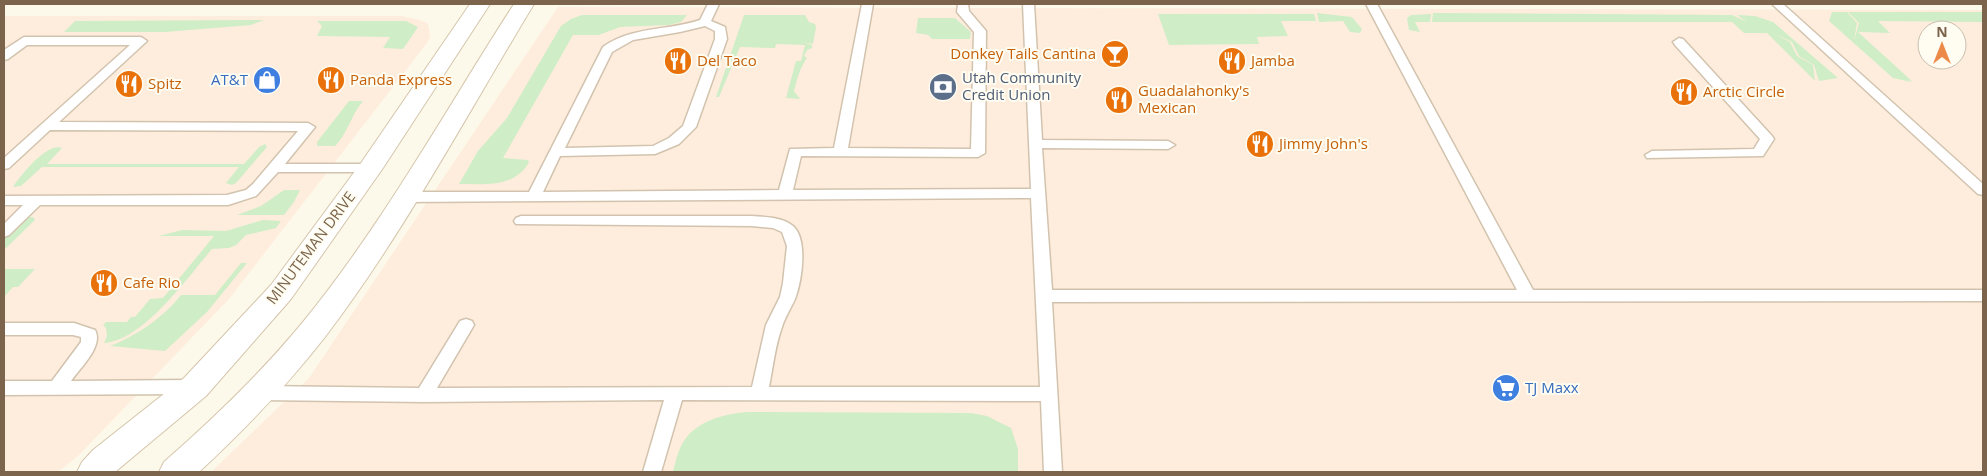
<svg xmlns="http://www.w3.org/2000/svg" width="1987" height="476" font-family="'Open Sans',sans-serif">
<rect width="100%" height="100%" fill="#fdf9ea"/>
<path fill="#feeddd" fill-rule="evenodd" d="M558,7L1983,10V472H211L309,378ZM1927,30H1957V60H1927Z
M4,16H402L419,20L427,23L429,28L430,37L427,43L229,299L79,455L58,472H4Z"/>
<path fill="#cfedc6" d="M1832,12H1847L1857,23L1854,41L1859,23L1848,12H1983V22L1878,21L1890,33L1858,32L1913,82L1906,79L1911,82L1893,78L1829,21Z
M1317,13L1352,17L1362,29L1360,33L1350,32L1343,21L1319,22Z
M1433,13L1732,15L1747,22L1737,15L1755,16L1773,22L1838,78L1819,81L1814,65L1799,56L1792,42L1773,33L1790,42L1797,56L1813,65L1815,81L1767,33H1744L1732,22H1432Z
M1158,14H1314L1316,21H1281L1288,36L1257,37L1259,44L1169,45Z
M1431,14L1430,22H1415L1420,32L1409,30L1407,18L1411,15Z
M582,15H687L681,22L669,25L620,27L599,35H573L503,158L528,160L529,162C515,188 485,184 459,184L478,151L507,118L561,26L571,19Z
M744,15H805L809,22L815,24L816,27L813,44L802,42L812,45V48L807,50L804,56L807,58C800,68 797,79 794,91L800,99L786,98L796,61H801L805,45L776,44L775,48L740,47L719,97H716Z
M918,18H955L971,32L970,39H932L928,35L916,33Z
M264,20L251,25L165,32H64L75,21Z
M317,21H406L418,27L403,49L383,48L390,37L317,36L322,26Z
M349,101H363C351,115 348,133 335,146H317V142Z
M265,144L267,147L236,183L232,185L226,183L239,167H42L21,186L13,187C21,175 47,142 62,148L47,164H244L259,147Z
M284,190H300L294,202L284,215H237L261,206Z
M29,217H33L35,220L4,250V239L21,222Z
M263,220L281,221L276,228L246,235L236,245L229,248L212,249C188,277 143,341 104,343L107,336L106,328L103,325L106,322H127L131,317H135L150,299L163,298L214,236H159L182,230L226,231Z
M241,263H247L207,312L165,351L110,346C136,336 163,318 181,295H215Z
M4,269H35L18,287H13L4,297Z
M747,412L971,413L987,416L1011,428L1018,449V472H673C675,464 677,454 681,446C693,422 722,414 747,412Z"/>
<g fill="none" stroke-linecap="round" stroke-linejoin="round">
<defs>
<path id="service" d="M708,4H719L711,21L725,27L727,39L696,127L679,144L655,154L560,156L543,192L779,190L790,149L834,148L862,4H873L848,148L971,149L974,32L957,12L958,4H968L969,11L986,31L985,153L978,157L801,156L793,190L1031,189L1023,4H1034L1042,140L1168,141L1175,145L1168,149L1042,148L1052,290H1517L1366,4H1377L1533,290H1983V301L1052,302L1062,472H1044L1041,401L682,400L661,472H643L664,400L424,402L260,400L254,398L251,393L254,388L260,386L419,388L460,321L466,319L472,321L474,325L437,388L752,387L766,325L780,297L783,283L787,246L782,232L773,228L752,226L516,224L514,221L516,218L521,216H752C765,217 782,217 793,226C808,239 802,281 795,299C791,308 785,317 782,327C775,346 773,367 769,387H1040L1031,198L405,202L400,200L398,197L400,194L405,192H529L603,47C632,26 667,31 700,20ZM705,26L715,31V39L683,126L669,138L653,146L565,148L612,52L633,40L680,32Z
M1772,4H1783L1983,184V195L1978,194Z
M24,37H141L147,41L59,122L308,123L315,127L285,164H370L377,168L370,172H278L256,196L228,205H40L9,235L4,237V224L23,205H4V196L227,195L246,190L253,184L298,131L50,130L9,168L4,169V158L130,45H27L8,59L4,60V50Z
M1679,38L1683,39L1772,136L1774,139L1763,156L1647,158L1645,155L1652,151L1754,149L1760,139L1675,45L1673,42Z
M4,323H74L95,330C104,346 80,368 71,381L191,380L197,382L200,387L197,392L191,394L4,395V381H52L81,342V337L73,335H4Z"/>
<path id="secondary" d="M470,4H490L383,168L291,299L206,396L115,472H77L82,462L93,450L184,378L271,285L361,163Z
M514,4H534C466,116 404,233 325,337C287,386 244,430 199,472H159L164,462C213,419 261,373 303,322C383,224 445,111 514,4Z"/>
</defs>
<use href="#service" stroke="#d2c3ae" stroke-width="3"/>
<use href="#secondary" stroke="#d5c5ab" stroke-width="2"/>
<use href="#service" fill="#fff" fill-rule="evenodd"/>
<use href="#secondary" fill="#fff" fill-rule="evenodd"/>
</g>
<defs>
<symbol id="bar-disc" viewBox="-11 -11 22 22"><circle r="9.5" fill="#e8710a" stroke="#fffcf1"/><path d="M-6-5H6L.8 .8V4.5H3.5V6h-7V4.5H-.8V.8Z" fill="#fff"/></symbol>
<symbol id="restaurant-disc" viewBox="-11 -11 22 22"><circle r="9.5" fill="#e8710a" stroke="#fffcf1"/><path d="M-5-6h1v4h1v-4h1v4h1v-4h1v5L-1.5 .5V6h-2V.5L-5-1ZM5-6V6H3V1.5H1.5Q1.5-4 5-6Z" fill="#fff"/></symbol>
<symbol id="shop-disc" viewBox="-11 -11 22 22"><circle r="9.5" fill="#3f7fe0" stroke="#fffcf1"/><path d="M-5-2.5h2.3a2.7 3.5 0 0 1 5.4 0H5L5.5 6h-11ZM-1.5-2.5h3a1.5 2.3 0 0 0-3 0Z" fill="#fff"/></symbol>
<symbol id="bank-disc" viewBox="-11 -11 22 22"><circle r="9.5" fill="#5c6f8a" stroke="#fffcf1"/><path d="M-6-4H6V4H-6ZM0-2.3a2.3 2.3 0 1 0 0 4.6a2.3 2.3 0 1 0 0-4.6Z" fill="#fff"/></symbol>
<symbol id="supermarket-disc" viewBox="-11 -11 22 22"><circle r="9.5" fill="#3f7fe0" stroke="#fffcf1"/><path d="M-6-5.5h2.5l.6 2H6L4.5 2H-2.5L-4.4-4H-6ZM-1.5 3.2a1.3 1.3 0 1 0 .1 0ZM3 3.2a1.3 1.3 0 1 0 .1 0Z" fill="#fff"/></symbol>
</defs>
<g fill-rule="evenodd">
<use href="#bar-disc" x="1099" y="38" width="32" height="32"/>
<use href="#restaurant-disc" x="662" y="45" width="32" height="32"/>
<use href="#restaurant-disc" x="1216" y="45" width="32" height="32"/>
<use href="#shop-disc" x="251" y="64" width="32" height="32"/>
<use href="#restaurant-disc" x="315" y="64" width="32" height="32"/>
<use href="#restaurant-disc" x="113" y="68" width="32" height="32"/>
<use href="#bank-disc" x="927" y="71" width="32" height="32"/>
<use href="#restaurant-disc" x="1668" y="76" width="32" height="32"/>
<use href="#restaurant-disc" x="1103" y="84" width="32" height="32"/>
<use href="#restaurant-disc" x="1244" y="128" width="32" height="32"/>
<use href="#restaurant-disc" x="88" y="267" width="32" height="32"/>
<use href="#supermarket-disc" x="1490" y="372" width="32" height="32"/>
</g>
<g text-anchor="middle" stroke-width="4" stroke-linejoin="round" paint-order="stroke">
<g font-size="15" fill="#c56008" stroke="#fffcf1" text-anchor="start">
<text x="1096" y="59" text-anchor="end">Donkey Tails Cantina</text>
<text x="697" y="66">Del Taco</text>
<text x="1251" y="66">Jamba</text>
<text x="350" y="85">Panda Express</text>
<text x="148" y="89">Spitz</text>
<text x="1138" y="96">Guadalahonky's<tspan x="1138" dy="17">Mexican</tspan></text>
<text x="1703" y="97">Arctic Circle</text>
<text x="1279" y="149">Jimmy John's</text>
<text x="123" y="288">Cafe Rio</text>
</g>
<g font-size="15" fill="#4e5e75" stroke="#fffcf1" text-anchor="start">
<text x="962" y="83">Utah Community<tspan x="962" dy="17">Credit Union</tspan></text>
</g>
<g font-size="15" fill="#366cbe" stroke="#fffcf1" text-anchor="end">
<text x="248" y="85">AT&amp;T</text>
<text x="1525" y="393" text-anchor="start">TJ Maxx</text>
</g>
<g font-size="15" fill="#7b644b" stroke="#fffcf1">
<text transform="translate(311 248) rotate(-53)" y="5">MINUTEMAN DRIVE</text>
</g>
</g>
<rect width="1987" height="476" fill="none" stroke="#7b644b" stroke-width="10"/>
<g transform="translate(1942 45)"><circle r="24" fill="#fffcf1" stroke="#cabfaf"/>
<path d="M0-4L9 19L0 12L-9 19Z" fill="#ec8a4a"/>
<text y="-8" font-size="14" font-weight="bold" text-anchor="middle" fill="#7b644b">N</text>
</g>
</svg>
